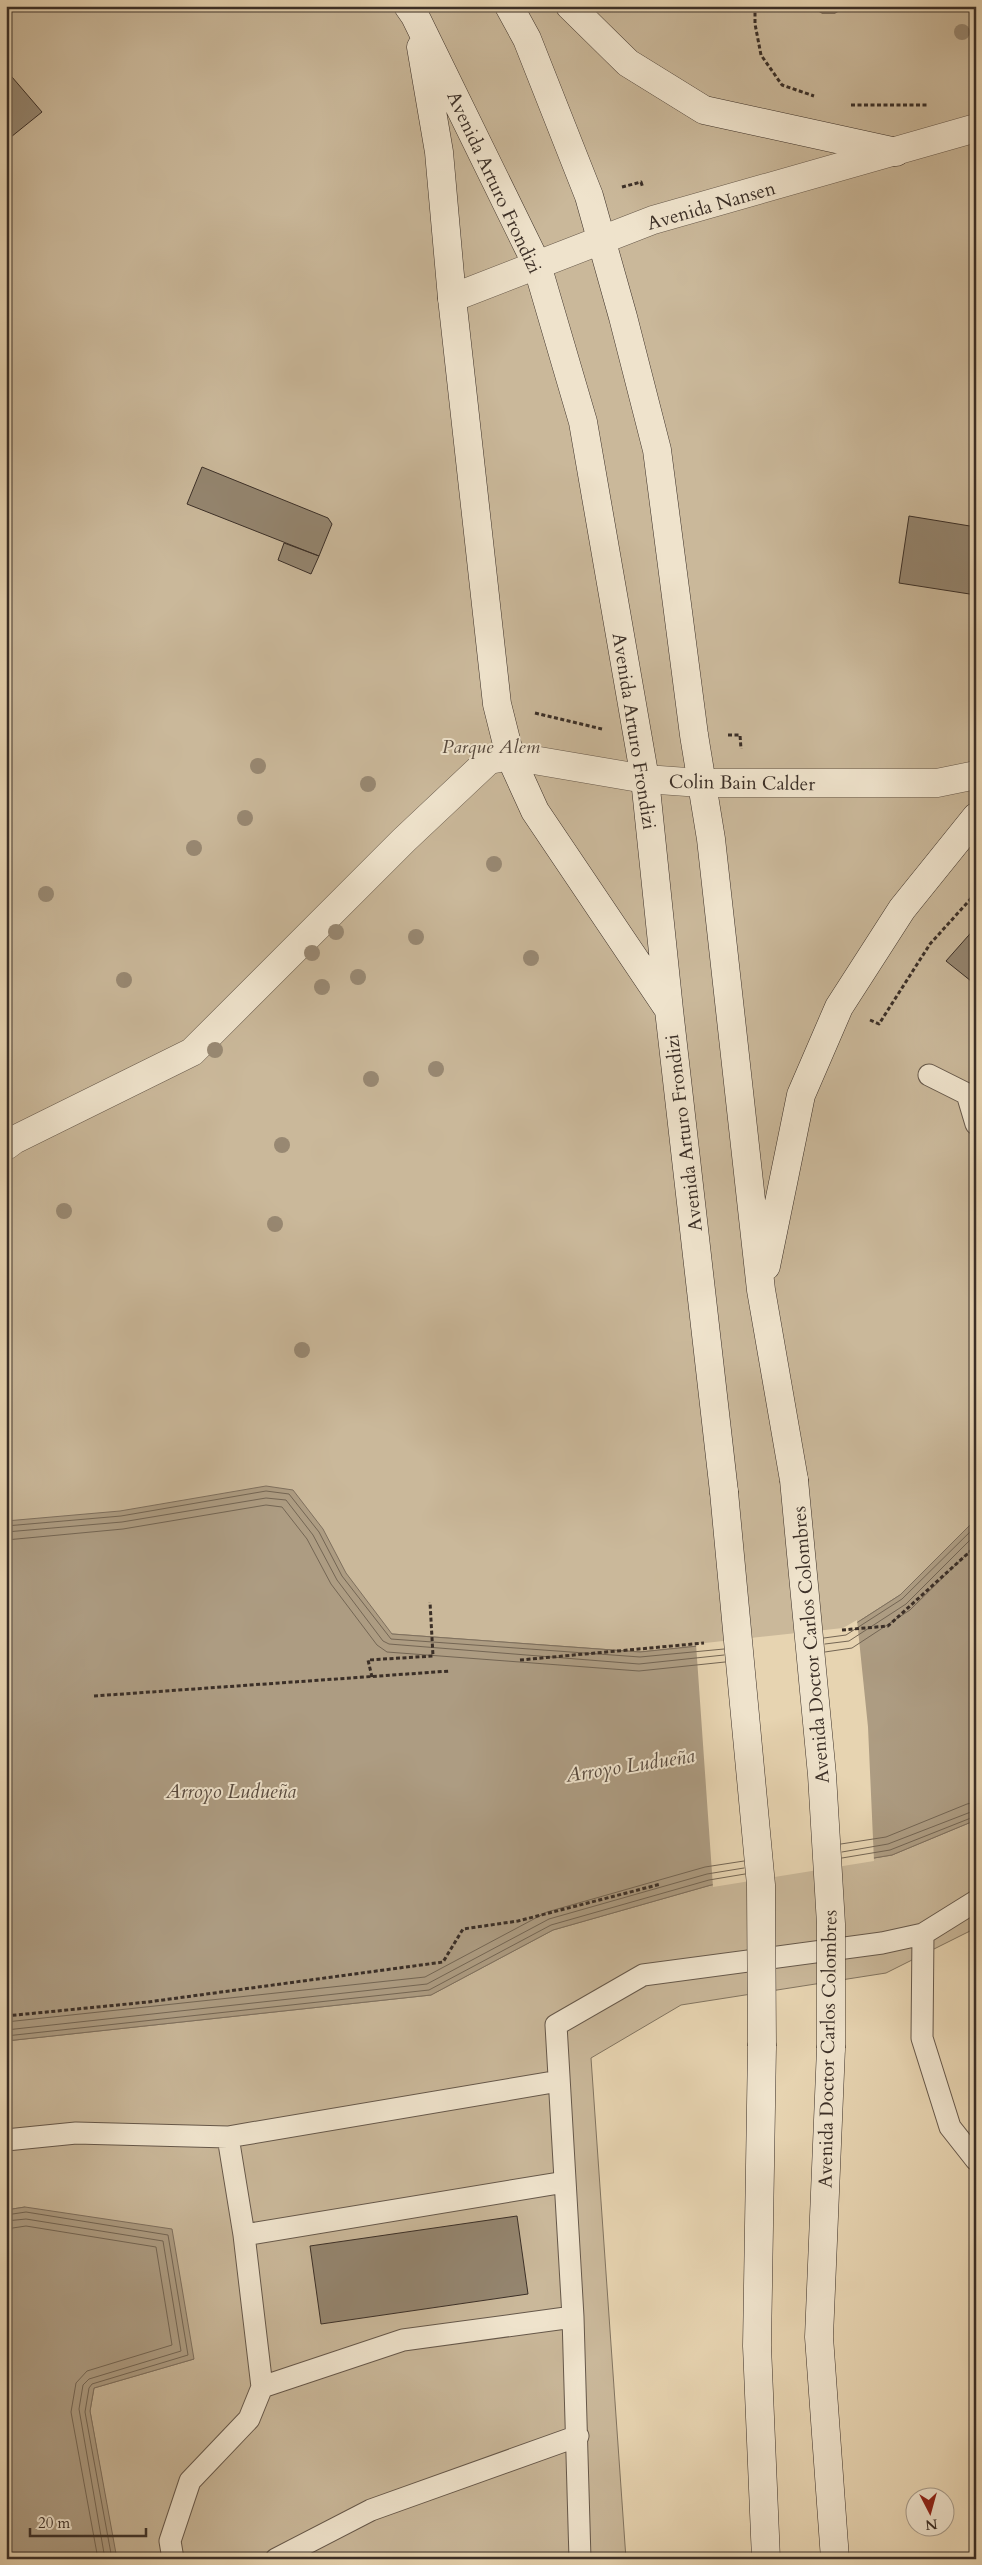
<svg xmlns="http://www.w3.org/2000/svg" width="982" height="2565" font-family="Cardo,serif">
<rect width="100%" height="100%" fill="#e7d4b1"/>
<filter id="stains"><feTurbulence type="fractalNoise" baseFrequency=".004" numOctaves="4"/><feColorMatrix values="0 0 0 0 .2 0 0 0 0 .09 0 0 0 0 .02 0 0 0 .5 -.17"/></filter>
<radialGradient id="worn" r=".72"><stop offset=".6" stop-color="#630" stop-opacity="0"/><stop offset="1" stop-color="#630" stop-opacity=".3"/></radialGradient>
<path fill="#cab89a" stroke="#827460" d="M6,6H976V1519L900,1595L844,1631L640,1652L392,1634L6,1697Z
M976,1820V1927L970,1931L886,1973L681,2005L591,2058L626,2559H116L90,2411L94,2388L194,2359L25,2207L6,2210V2041L431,1995L553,1930L711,1885L892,1855Z"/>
<path fill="#ad9c82" stroke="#7f705e" d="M266,1486L293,1490L323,1529L346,1573L392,1634L640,1652L844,1631L900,1595L976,1519V1820L892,1855L711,1885L553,1930L431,1995L6,2041V1521L120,1511Z
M25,2207L172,2229L194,2359L94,2388L90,2411L117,2559H6V2210Z"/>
<path fill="#e7d4b1" d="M857,1620L868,1727L874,1861L713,1887L696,1644L843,1628Z"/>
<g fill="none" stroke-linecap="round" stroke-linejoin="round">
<path stroke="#746654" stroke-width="1" d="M6,1526L121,1516L266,1491L289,1494L319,1532L342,1576L391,1639L640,1657L724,1649
M6,1532L122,1522L266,1498L286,1500L313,1535L337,1580L383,1641L389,1644L639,1664L724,1655
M6,1540L123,1529L266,1505L282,1507L307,1539L331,1584L377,1645L387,1652L639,1671L725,1662
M824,1638L846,1635L902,1599L976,1526
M825,1644L849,1641L906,1604L976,1534
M825,1652L852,1648L910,1610L976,1545
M841,1844L886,1837L967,1804L976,1802
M842,1852L888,1844L976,1810
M842,1858L890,1850L976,1816
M6,2022L425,1977L547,1912L705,1867L744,1861
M6,2030L427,1984L549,1919L707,1874L744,1868
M6,2036L429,1990L551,1925L709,1880L745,1874
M6,2215L26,2212L168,2235L188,2355L92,2384L89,2388L85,2412L112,2559
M6,2221L26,2219L163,2241L181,2351L89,2379L83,2385L79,2409L105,2559
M6,2229L26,2226L156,2247L172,2345L87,2371L76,2383L71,2412L98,2559"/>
</g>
<path fill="#94856f" stroke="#3b2f27" d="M808,6H849L835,13H822Z
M6,70L42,112L6,141Z
M202,467L328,518L332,524L319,556L187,504Z
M909,516L976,527V595L899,583Z
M284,543L319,556L311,574L278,560Z
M976,927V985L946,961Z
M517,2216L528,2294L321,2324L310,2246Z"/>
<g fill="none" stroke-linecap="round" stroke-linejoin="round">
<defs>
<path id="service" d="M929,1075L967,1094L976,1124
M923,1934L922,2038L950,2127L976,2160
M6,2140L76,2133L228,2137L559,2081
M244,2235L565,2182
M262,2387L403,2340L573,2317
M173,2559L170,2541L190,2481L249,2419L262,2387L244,2235L228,2137
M276,2559L371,2510L578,2436
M580,2559L573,2317L556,2025L643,1975L882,1943L923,1934L976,1901"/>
<path id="minor" d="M6,1146L14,1140L192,1052L404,840L489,760L510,756"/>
<path id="tertiary" d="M452,298L653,220L976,128
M510,756L645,779L701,783H937L976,775"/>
<path id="secondary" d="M408,6L415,16L537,265L583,422L645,779L669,1010L724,1492
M509,6L527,39L589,196L623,317L657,450L694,735L711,839L761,1290L794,1480
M570,6L628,63L704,110L896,152
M421,47L439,152L452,298L497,704L510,756L535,811L667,1007
M766,1266L801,1095L839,1007L902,909L976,817
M762,2046L757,2346L766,2559
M831,2048L819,2337L835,2559"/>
</defs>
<use href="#service" stroke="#66584a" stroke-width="23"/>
<use href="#minor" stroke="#66584a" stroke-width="29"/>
<use href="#tertiary" stroke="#66584a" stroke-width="29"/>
<use href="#secondary" stroke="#3b2f27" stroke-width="29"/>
<path stroke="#3b2f27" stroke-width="3" stroke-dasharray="4 2.5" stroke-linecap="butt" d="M755,6V24L761,55L782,85L814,96
M851,105H927
M622,187L641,182L643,188
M535,713L602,729
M728,735H740L741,749
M870,1020L879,1024L930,944L976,893
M842,1630L888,1626L976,1546
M520,1660L704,1643
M372,1677L368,1660L433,1656L430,1602
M94,1696L450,1671
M6,2016L148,2002L443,1962L463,1929L518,1921L661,1884"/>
<use href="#service" stroke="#efe3cc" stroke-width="21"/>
<use href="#minor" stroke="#efe3cc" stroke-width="28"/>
<use href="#tertiary" stroke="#efe3cc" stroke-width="28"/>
<use href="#secondary" stroke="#efe3cc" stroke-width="28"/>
<defs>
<path id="secondary-bridge" d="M794,1480L822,1775L831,1924V2048
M724,1492L761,1885L762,2046"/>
</defs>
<use href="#secondary-bridge" stroke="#3b2f27" stroke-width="29" stroke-linecap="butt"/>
<use href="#secondary-bridge" stroke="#efe3cc" stroke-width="28"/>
</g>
<g fill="#988872">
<circle cx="962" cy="32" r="8"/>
<circle cx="258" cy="766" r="8"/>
<circle cx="368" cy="784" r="8"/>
<circle cx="245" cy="818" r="8"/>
<circle cx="194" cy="848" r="8"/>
<circle cx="494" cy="864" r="8"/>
<circle cx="46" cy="894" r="8"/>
<circle cx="336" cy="932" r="8"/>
<circle cx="416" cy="937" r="8"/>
<circle cx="312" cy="953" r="8"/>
<circle cx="531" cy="958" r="8"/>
<circle cx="358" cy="977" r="8"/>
<circle cx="124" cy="980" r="8"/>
<circle cx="322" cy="987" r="8"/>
<circle cx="215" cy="1050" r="8"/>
<circle cx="436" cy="1069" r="8"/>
<circle cx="371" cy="1079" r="8"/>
<circle cx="282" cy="1145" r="8"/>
<circle cx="64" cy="1211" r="8"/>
<circle cx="275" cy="1224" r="8"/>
<circle cx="302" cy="1350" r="8"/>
</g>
<g text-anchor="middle" stroke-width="4" stroke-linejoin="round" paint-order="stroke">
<g font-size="19" fill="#3b2f27" stroke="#efe3cc">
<text transform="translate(495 182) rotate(65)" y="7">Avenida Arturo Frondizi</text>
<text transform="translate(711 205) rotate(-16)" y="7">Avenida Nansen</text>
<text transform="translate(635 731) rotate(81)" y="7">Avenida Arturo Frondizi</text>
<text transform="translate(742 782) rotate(1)" y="7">Colin Bain Calder</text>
<text transform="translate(683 1133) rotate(-97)" y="7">Avenida Arturo Frondizi</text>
<text transform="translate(810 1645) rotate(-95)" y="7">Avenida Doctor Carlos Colombres</text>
<text transform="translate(827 2049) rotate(-89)" y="7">Avenida Doctor Carlos Colombres</text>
</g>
<g font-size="19" font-style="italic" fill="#584a3e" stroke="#efe3cc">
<text x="491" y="753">Parque Alem</text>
</g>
<g font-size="20" font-style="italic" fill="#584a3e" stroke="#efe3cc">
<text transform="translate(630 1765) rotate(-9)" y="7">Arroyo Ludueña</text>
<text x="231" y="1798">Arroyo Ludueña</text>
</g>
</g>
<rect width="982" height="2565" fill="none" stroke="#e7d4b1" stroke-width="25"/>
<rect x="8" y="8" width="967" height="2550" fill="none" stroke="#3b2f27" stroke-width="2.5"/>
<rect x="12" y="12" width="957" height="2540" fill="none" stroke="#3b2f27"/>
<g transform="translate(930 2512) rotate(174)"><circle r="24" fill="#efe3cc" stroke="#a79b8a"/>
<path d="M0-4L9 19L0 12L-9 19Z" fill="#8f2418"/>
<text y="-8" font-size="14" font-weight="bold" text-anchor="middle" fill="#3b2f27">N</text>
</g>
<path d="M30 2528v8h116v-8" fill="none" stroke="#3b2f27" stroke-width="2.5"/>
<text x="38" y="2528" font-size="15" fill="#3b2f27" stroke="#efe3cc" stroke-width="4" paint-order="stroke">20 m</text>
<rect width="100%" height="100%" filter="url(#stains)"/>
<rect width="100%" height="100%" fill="url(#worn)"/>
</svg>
